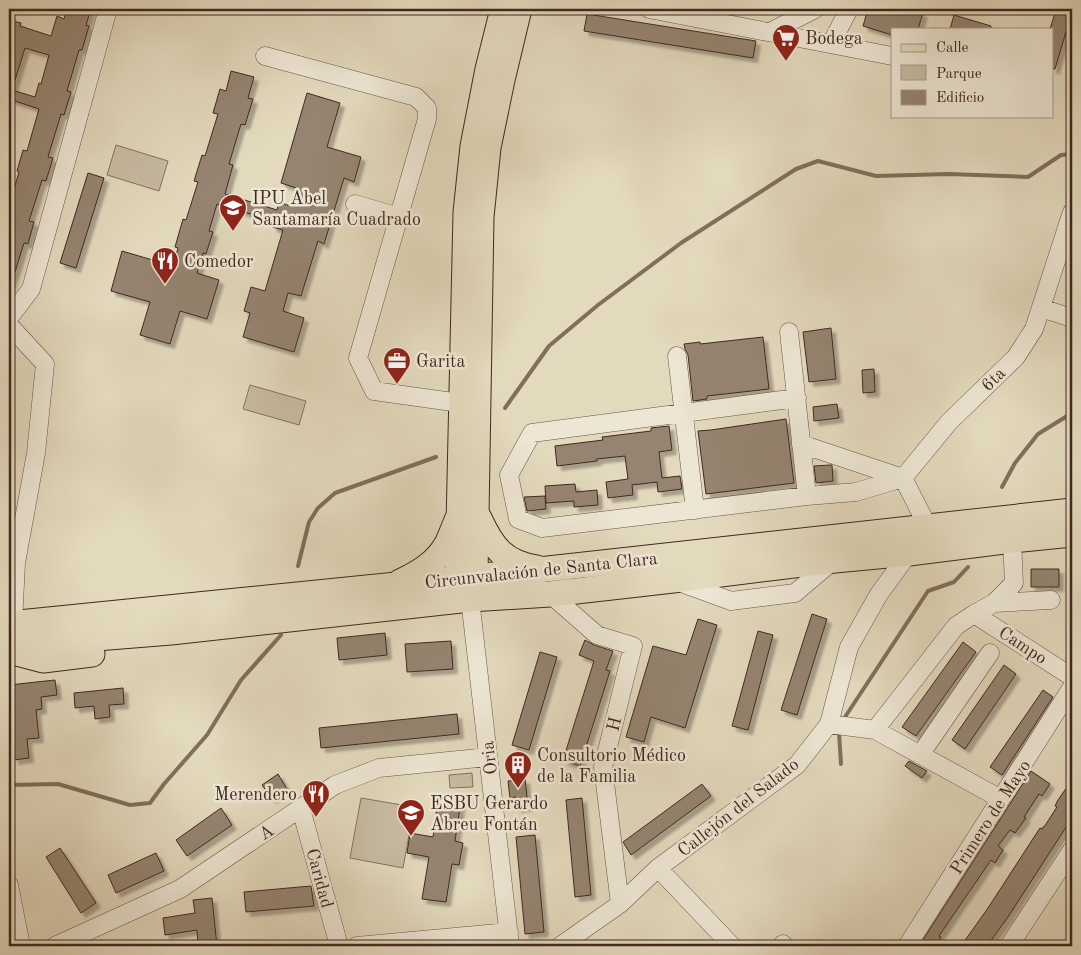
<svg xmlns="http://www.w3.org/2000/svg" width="1081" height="955" font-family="'Old Standard TT',serif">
<defs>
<filter id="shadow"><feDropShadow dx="4.5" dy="4.5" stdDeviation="1" flood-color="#0004"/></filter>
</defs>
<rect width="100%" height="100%" fill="#e3d9bd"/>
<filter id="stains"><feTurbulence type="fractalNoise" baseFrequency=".004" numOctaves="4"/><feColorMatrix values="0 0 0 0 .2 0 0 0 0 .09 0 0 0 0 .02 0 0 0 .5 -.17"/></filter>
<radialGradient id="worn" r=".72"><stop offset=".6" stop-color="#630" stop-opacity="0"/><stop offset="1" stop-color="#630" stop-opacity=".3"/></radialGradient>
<path fill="#c7bba2" stroke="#847260" d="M116,145L168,161L159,191L107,175Z
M250,385L306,401L299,425L243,409Z
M472,773L473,787L450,788L449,775Z
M361,798L414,807L403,868L350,858Z"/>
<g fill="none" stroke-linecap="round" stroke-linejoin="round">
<path stroke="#816e5d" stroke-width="4" d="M505,408L549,346L598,305L681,243L796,169L818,161L876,176L949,174L1028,177L1061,155L1072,154
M1002,487L1015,463L1038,434L1072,413
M298,566L309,522L318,508L335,493L436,457
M845,717L928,591L954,582L968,567
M839,733L841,764
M9,785L58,784L130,805L150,803L164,784L207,735L241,680L281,635"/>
</g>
<path fill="#958471" stroke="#41281f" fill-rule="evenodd" filter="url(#shadow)" d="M67,9H91L86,25L89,26L82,50H79L67,91L71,92L64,115L61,114L48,157L53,158L46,181L42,180L29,221L34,222L28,244L24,243L11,285L9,284V206L19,172L17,171L23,150L27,151L39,109L9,99V20L21,23L20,26L51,36L57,16L64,19ZM25,48L49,55L41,84L39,83L35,97L12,90Z
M868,9H886L896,12L897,9H910L923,13L918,29H892V35L863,26Z
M1056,10L1071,15L1055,69H1052V29H1050Z
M587,14L756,41L753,58L584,31Z
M954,15L991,26V29H950Z
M231,71L254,77L248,98L253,99L245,125L241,124L229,164L233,165L225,194L277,210L279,202L290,206L296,188L281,183L307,93L340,103L327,147L361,157L354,182L344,178L324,244L318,241L301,296L288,293L283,311L304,318L294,352L243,337L250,313L244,311L251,287L265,291L283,230L272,227L274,221L217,204L209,231L213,232L206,254L203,253L197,273L219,280L207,319L180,311L170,344L140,335L150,302L111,291L122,251L173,266L178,248L175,247L183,219L186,220L198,182L194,181L202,155L205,156L218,114L213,113L220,89L226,91Z
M88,173L104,178L76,268L60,263Z
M831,328L836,379L809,382L803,332Z
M763,337L769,389L707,396V399L693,401L688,355L685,349L684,344L700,342V344Z
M874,369L875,392L863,393L862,370Z
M837,404L839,418L814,421L813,407Z
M786,419L794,483L706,494L698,431L711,430Z
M669,426L672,450L659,452L662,478L680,476L682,489L658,492L657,482L632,485L633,495L608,498L606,482L628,479L625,456L597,459V461L557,466L555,446L603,440L602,437L651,431V428Z
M830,465H832L833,481L816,483L814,466Z
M575,484L576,492L597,490L598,505L574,507V501L546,503L545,486Z
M545,496L546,509L527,511L524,497Z
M1031,569H1059V587H1031Z
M812,614L827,619L797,715L781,710Z
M698,619L717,625L685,728L651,717L644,742L626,737L653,646L686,655Z
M758,631L773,635L748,730L732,726Z
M385,633L387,655L339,660L337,638Z
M585,640L594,645L613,651L606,670L610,671L580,766L563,760L594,661L579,655Z
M451,641L453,669L407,672L405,644Z
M963,642L976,652L916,736L902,727Z
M540,652L557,657L529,750L512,745Z
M1004,665L1016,674L965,749L952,740Z
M55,680L57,695L41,697L42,709L36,710L39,738L27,739L29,758L14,760L9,717V685Z
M123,688L124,704L109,705L110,717L95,719L94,706L75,708L74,693Z
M1043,690L1053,697L1002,775L990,767Z
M457,714L459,734L321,748L319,728Z
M909,761L927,771L922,778L905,766Z
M1031,771L1050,784L1042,796L1039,794L1024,817L1026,818L1015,833L1010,830L998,846L1003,850L995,863L991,860L939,936L941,937L936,946H919Z
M278,774L287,789L272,799L262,785Z
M525,779L528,806L517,808L516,797L510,798L508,781Z
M1072,780V818L1008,917L987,946H961L988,908L1040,828L1042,829L1043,827H1044L1057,807L1055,806L1058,800Z
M702,784L711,796L631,855L623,842Z
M582,798L591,895L575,897L566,800Z
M450,800L461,801L455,841L463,843L459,865L452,864L446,902L422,899L429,857L407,853L410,833L433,837L437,806L449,808Z
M221,808L232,825L187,856L176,840Z
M535,835L544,932L525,934L516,837Z
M60,848L96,903L81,913L46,857Z
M156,853L164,871L116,893L108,875Z
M311,886L314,906L246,912L244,892Z
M212,898L217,946H198L197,930L165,935L163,918L195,913L193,900Z"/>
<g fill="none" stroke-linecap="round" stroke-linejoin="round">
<defs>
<path id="minor" d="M649,9L892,56
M770,32L815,9
M831,44L849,9
M265,56L416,97L427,108V119L358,358L374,391L460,403H472
M355,204L399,217
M1041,308L1072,318
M9,318L31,289L108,9
M9,325L45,364L36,453L16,563L13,623
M789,332L807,496
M677,356L695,510
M797,398L532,433L509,475L518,519L542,528L807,496L856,492L903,478
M801,444L903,478
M928,527L903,478L949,422L1016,357L1034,329L1072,212
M676,581L731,601L795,593L834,560
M550,594L597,635L633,646L603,767L620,904
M470,599L510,946
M994,603L1051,600
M974,614L1072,677
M829,724L875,730L956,626L974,614L994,603L1014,583L1012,540
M875,730L1001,799
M920,755L990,653
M301,809L339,946
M658,868L732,946
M9,885L21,946
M55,946L180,889L335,785L379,768L488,757
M357,946L509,932
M560,946L620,904L658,868L797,765L829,724L849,647L879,594L909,553
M782,946L783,944
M907,946L1072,687
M1009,946L1072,850"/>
<path id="major" d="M501,9L486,69L471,146L464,212L456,570V579L470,599L477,576L483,217L490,148L504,80L521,9"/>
<path id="highway" d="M479,518C492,547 504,563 537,568
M400,582C419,573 438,562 448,542C451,535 454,528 457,520
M9,624L456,579L1072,511
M9,645L171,632L470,599L550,594L673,580L835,560L909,553L1012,540L1072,534
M9,651L43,660L92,654"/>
</defs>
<use href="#minor" stroke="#6a5446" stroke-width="19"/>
<use href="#major" stroke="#41281f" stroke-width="23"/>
<use href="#highway" stroke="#41281f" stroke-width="27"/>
<use href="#minor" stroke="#ede6d4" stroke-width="18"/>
<use href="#major" stroke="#e3d9bd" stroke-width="21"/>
<use href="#highway" stroke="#e3d9bd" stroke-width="25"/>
</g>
<defs>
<symbol id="supermarket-pin" viewBox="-11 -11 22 30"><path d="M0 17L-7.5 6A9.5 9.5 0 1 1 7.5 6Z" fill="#8f2418" stroke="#ede6d4"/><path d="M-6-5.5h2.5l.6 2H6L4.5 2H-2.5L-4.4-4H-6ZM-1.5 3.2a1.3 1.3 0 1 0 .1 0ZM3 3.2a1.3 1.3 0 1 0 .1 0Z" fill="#fff"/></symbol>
<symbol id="school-pin" viewBox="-11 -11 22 30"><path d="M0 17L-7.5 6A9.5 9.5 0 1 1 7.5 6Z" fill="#8f2418" stroke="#ede6d4"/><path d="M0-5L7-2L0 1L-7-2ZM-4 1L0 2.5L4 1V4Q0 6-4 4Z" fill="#fff"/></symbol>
<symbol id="restaurant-pin" viewBox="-11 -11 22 30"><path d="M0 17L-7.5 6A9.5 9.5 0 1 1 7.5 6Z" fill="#8f2418" stroke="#ede6d4"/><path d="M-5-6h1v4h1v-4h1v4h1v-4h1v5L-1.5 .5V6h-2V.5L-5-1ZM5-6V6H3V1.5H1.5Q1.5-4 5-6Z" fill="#fff"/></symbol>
<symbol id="office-pin" viewBox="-11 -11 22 30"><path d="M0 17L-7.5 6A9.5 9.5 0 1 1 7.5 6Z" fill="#8f2418" stroke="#ede6d4"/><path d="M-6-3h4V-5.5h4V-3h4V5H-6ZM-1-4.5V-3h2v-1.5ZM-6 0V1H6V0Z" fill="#fff"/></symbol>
<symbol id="building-pin" viewBox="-11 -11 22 30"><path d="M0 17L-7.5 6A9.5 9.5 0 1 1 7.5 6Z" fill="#8f2418" stroke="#ede6d4"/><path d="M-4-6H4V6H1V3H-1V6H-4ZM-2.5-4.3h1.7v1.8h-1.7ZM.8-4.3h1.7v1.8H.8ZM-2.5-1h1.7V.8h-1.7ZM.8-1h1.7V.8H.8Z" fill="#fff"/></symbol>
</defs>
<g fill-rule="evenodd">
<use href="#supermarket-pin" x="770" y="22" width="32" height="43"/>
<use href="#school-pin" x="217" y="192" width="32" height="43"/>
<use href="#restaurant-pin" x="149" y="245" width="32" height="43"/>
<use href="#office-pin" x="381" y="345" width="32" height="43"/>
<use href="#building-pin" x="502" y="749" width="32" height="43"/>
<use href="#restaurant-pin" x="300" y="778" width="32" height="43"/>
<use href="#school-pin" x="395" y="797" width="32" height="43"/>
</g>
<g text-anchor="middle" stroke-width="5" stroke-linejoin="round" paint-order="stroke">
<g font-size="18" fill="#41281f" stroke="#ede6d4" text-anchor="start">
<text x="805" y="44">Bodega</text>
<text x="252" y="204">IPU Abel<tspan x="252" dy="21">Santamaría Cuadrado</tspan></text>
<text x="184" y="267">Comedor</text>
<text x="416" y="367">Garita</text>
<text x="537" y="761">Consultorio Médico<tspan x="537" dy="21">de la Familia</tspan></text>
<text x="297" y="800" text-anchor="end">Merendero</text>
<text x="430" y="809">ESBU Gerardo<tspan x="430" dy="21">Abreu Fontán</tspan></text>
</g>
<g font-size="18" fill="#41281f" stroke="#ede6d4">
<text transform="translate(993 379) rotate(-44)" y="6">6ta</text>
<text transform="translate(541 570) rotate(-6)" y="6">Circunvalación de Santa Clara</text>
<text transform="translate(1023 645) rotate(33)" y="6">Campo</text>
<text transform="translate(614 724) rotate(-76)" y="6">H</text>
<text transform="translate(489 758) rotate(-97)" y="6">Oria</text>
<text transform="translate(738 807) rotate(-38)" y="6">Callejón del Salado</text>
<text transform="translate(990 817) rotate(-57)" y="6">Primero de Mayo</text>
<text transform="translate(266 832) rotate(-33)" y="6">A</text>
<text transform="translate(320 878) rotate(75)" y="6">Caridad</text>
</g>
</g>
<rect width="1081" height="955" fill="none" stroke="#e3d9bd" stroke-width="30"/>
<rect x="10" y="10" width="1061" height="935" fill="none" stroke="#41281f" stroke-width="2.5"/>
<rect x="15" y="15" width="1051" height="925" fill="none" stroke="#41281f"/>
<rect x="891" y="28" width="162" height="90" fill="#ede6d4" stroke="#a89a8c"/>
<rect x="901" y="44" width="25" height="8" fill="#e3d9bd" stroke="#a89a8c"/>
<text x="936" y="52" font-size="15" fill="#41281f">Calle</text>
<rect x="901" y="65" width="25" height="15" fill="#c7bba2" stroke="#a89a8c"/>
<text x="936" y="78" font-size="15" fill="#41281f">Parque</text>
<rect x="901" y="90" width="25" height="15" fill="#958471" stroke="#a89a8c"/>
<text x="936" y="102" font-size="15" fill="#41281f">Edificio</text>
<rect width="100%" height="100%" filter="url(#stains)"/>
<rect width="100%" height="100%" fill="url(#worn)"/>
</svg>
